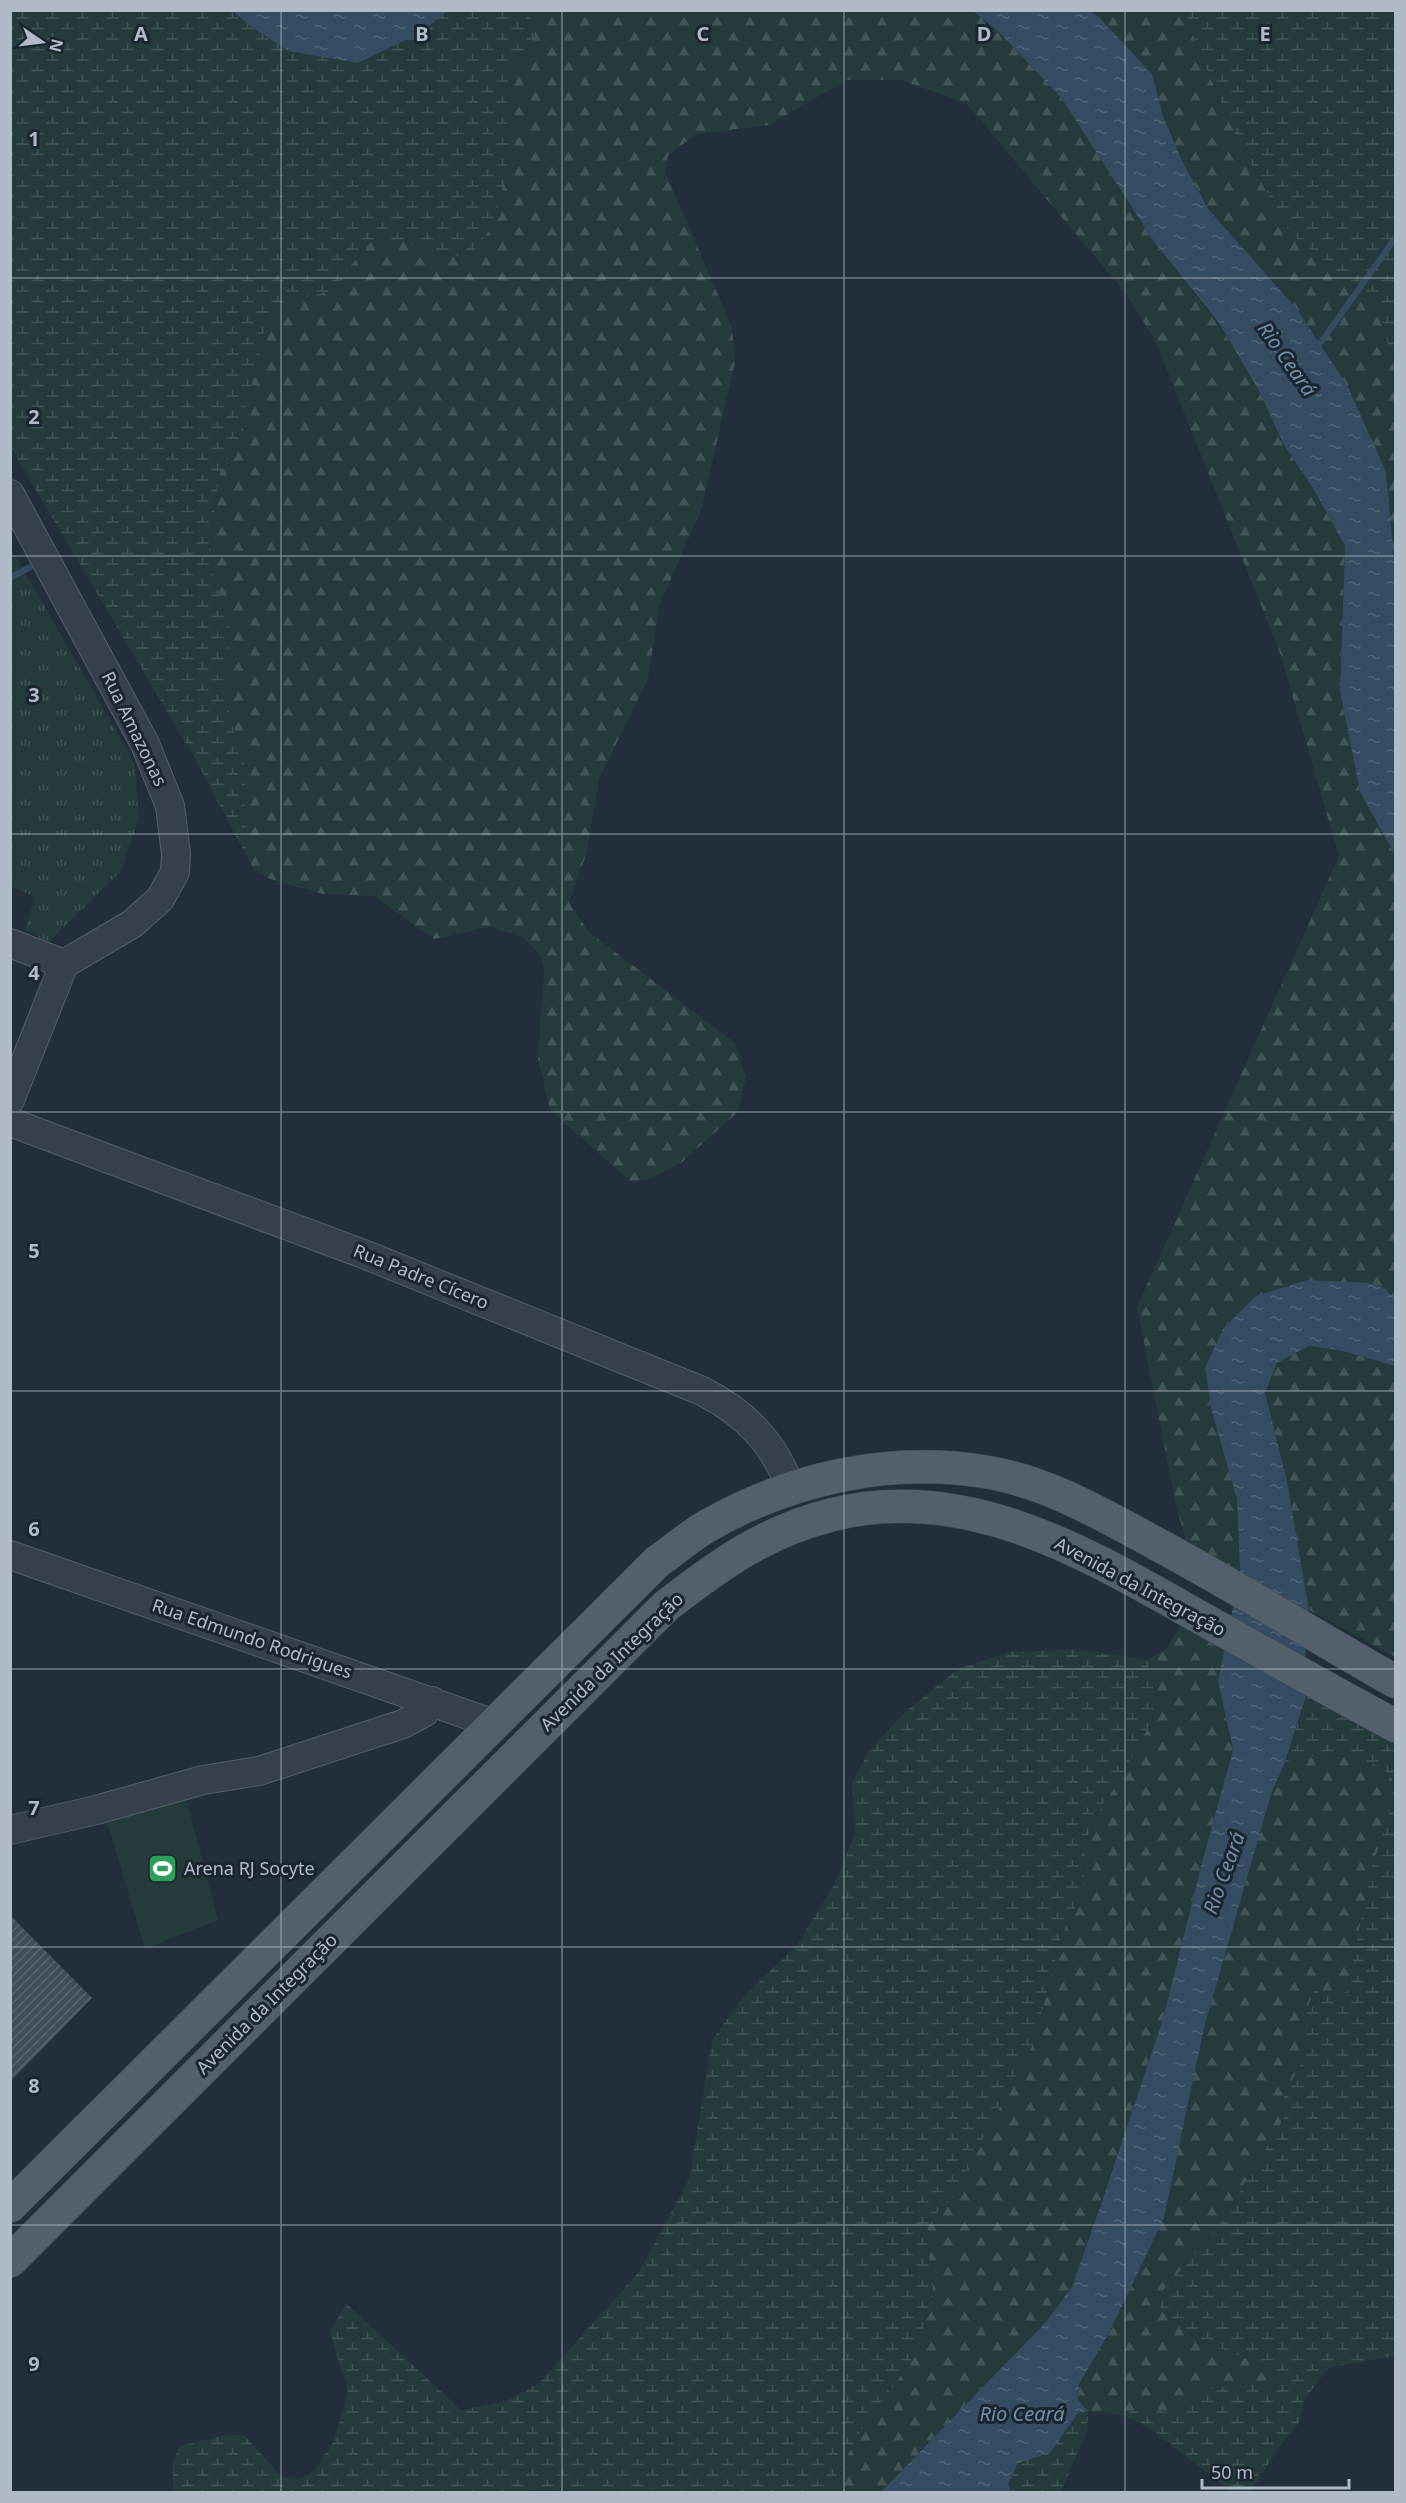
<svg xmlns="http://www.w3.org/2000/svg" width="1406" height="2503" font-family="'Noto Sans',sans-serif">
<defs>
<pattern id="grass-tufts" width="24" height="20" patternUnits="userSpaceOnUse" patternTransform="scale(1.5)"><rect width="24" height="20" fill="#243a3b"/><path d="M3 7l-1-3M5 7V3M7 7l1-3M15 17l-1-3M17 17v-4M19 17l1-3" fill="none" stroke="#415556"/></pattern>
<pattern id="forest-firs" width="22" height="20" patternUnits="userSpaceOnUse" patternTransform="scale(1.5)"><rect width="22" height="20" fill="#243a3b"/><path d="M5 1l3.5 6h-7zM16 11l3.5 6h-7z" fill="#415556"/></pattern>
<pattern id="wetland-marsh" width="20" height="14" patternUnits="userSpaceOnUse" patternTransform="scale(1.5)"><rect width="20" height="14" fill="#243a3b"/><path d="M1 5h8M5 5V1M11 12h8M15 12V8" fill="none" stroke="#415556"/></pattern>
<pattern id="water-ripples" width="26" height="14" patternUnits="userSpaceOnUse" patternTransform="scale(1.5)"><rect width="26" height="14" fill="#354b62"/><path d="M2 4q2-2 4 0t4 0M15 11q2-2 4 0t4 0" fill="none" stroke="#506377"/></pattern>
<pattern id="building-hatch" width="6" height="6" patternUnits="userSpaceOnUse" patternTransform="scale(1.5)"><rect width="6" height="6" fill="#3e4d59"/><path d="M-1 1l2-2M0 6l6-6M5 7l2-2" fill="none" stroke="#58656f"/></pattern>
</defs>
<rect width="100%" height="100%" fill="#222e3a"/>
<path fill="url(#grass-tufts)" d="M11,548L135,764L139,818L121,871L49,942L25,930L35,897L11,886Z"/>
<path fill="url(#forest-firs)" d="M973,10L999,32L1062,99L1155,243L1219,324L1259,391L1284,445L1313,488L1345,546L1340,692L1360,792L1395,855V1299L1384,1288L1205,1368L1212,1412L1237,1500L1240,1572L1187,1543L1177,1510L1137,1307L1339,856L1280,653L1156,342L1127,295L966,103L901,80H847L769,125L697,134L668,155L665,172L732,327L735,363L702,507L659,607L648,679L599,779L587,852L569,903L589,932L735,1043L746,1077L738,1112L682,1162L648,1180L630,1181L550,1110L538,1059L544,972L540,955L523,937L489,927L434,939L374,896L322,894L270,879L254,870L246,855L245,767L226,700L229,626L208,556L220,471L238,443L263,335L279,304L330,291L373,239L407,242L455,257L509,157L506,87L511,71L532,45L526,11Z
M1090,11H1185L1200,54L1239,143L1290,233L1377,305L1395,370V582L1386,472L1296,308L1209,210L1182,161L1163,116L1152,74L1100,18Z
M1309,1346L1339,1350L1395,1366V1657L1309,1610L1287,1481L1265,1393L1277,1363Z
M1183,1621L1226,1647L1218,1681L1233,1750L1205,1851L1163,2019L1072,2287L1044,2324L881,2492H820L833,2481L934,2301L926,2233L932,2217L952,2198L1034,2042L1061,1937L1084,1888L1083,1852L1094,1818L1121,1778L1152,1720L1157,1695L1147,1660L1166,1649Z
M1316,1755C1337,1755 1382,1757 1392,1779C1397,1791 1389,1816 1385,1829C1367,1881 1358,1936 1347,1991L1340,1997L1314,1990L1305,2016L1302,2062L1284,2096V2118L1219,2226L1154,2301L1197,2341L1231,2352L1263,2366L1274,2379L1270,2387L1244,2384L1194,2397L1183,2411L1175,2414L1140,2407L1124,2415L1088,2411L1078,2400L1079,2384L1110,2331L1164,2218L1204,2028L1272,1791L1284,1765Z"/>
<path fill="url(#wetland-marsh)" d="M10,11H233L249,25L288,51L422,32L447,11H526L536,28L532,45L511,71L506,87L509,157L494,225L473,252L455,257L407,242L373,239L330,291L279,304L263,335L238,443L220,471L208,556L229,626L226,700L245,768L246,855L194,757L11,448Z
M1185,11H1395V370L1377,305L1290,233L1239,143L1200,54Z
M1078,1649L1147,1660L1157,1696L1152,1720L1121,1778L1094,1818L1083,1852L1084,1888L1061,1937L1034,2042L952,2198L932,2217L926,2232L934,2301L909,2365L867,2421L833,2481L820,2492L531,2490L527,2492H173V2462L180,2446L228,2434L245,2436L281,2476L298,2479L314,2471L333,2442L348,2392L330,2332L346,2303L461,2410L506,2401L539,2383L639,2272L689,2179L712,2041L742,1998L797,1945L835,1883L855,1834L852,1783L869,1751L904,1713L958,1669L1008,1652Z
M1306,1696L1395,1742V2356L1328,2368L1305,2399L1299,2423L1286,2438L1250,2492H1231L1152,2430L1124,2415L1140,2407L1175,2414L1183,2411L1194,2397L1209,2389L1244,2384L1270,2387L1274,2380L1263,2366L1231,2352L1197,2341L1154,2301L1219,2226L1284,2118V2096L1302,2062L1305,2016L1314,1990L1339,1996L1347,1991L1371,1870L1388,1818L1394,1785L1391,1776L1377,1765L1342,1755H1316L1284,1765Z
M1088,2411L1087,2431L1061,2492H1011L1008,2484L1018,2463L1050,2453L1078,2413Z"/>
<path fill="#243a3b" d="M186,1797L218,1920L145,1949L106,1818Z"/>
<path fill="url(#water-ripples)" d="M233,11H447L422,32L358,63L288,51L249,25Z
M973,11H1090L1100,18L1152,74L1163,116L1182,161L1209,210L1296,308L1347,385L1386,472L1396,582L1395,855L1360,792L1340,692L1345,546L1313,488L1284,445L1259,391L1219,323L1155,243L1062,99L999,32Z
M1307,1280L1368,1283L1384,1288L1395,1299V1366L1339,1350L1309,1346L1277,1363L1265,1393L1287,1481L1309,1610L1303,1683L1306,1696L1284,1765L1272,1791L1204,2028L1164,2218L1110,2331L1079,2384L1078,2400L1088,2411L1078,2413L1050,2453L1018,2463L1008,2484L1011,2492H881L1044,2324L1072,2287L1104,2195L1163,2019L1205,1851L1233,1750L1218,1681L1240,1572L1237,1500L1212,1412L1205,1368L1223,1329L1256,1296Z"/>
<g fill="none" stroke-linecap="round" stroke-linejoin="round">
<path stroke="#354b62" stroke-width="6" d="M1316,349L1396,237
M10,578L30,567"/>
</g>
<path fill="url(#building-hatch)" d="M10,1915L92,1998L10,2082Z"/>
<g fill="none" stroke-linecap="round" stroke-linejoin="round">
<defs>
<path id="minor" d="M10,494L145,744L170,806L176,854L175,872L160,899L132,924L64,964L10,1100
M10,943L64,964
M10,1122L366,1255L702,1391C746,1413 774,1443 791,1489
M10,1555L494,1724
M10,1830L96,1810L203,1780L259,1771L403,1724L425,1712L432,1701"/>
<path id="major" d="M10,2206L657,1562C674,1550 691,1535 709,1525C790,1479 887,1457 980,1471C1044,1480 1100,1513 1155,1543C1237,1587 1315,1636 1396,1682
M10,2261L666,1606C719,1565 764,1532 831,1515C966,1480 1088,1554 1201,1618C1266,1654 1330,1691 1396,1726"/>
</defs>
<use href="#minor" stroke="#545e68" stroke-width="30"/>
<use href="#major" stroke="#3f4953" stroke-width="34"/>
<use href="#minor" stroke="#36404b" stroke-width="28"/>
<use href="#major" stroke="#535f6b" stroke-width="33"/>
</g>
<path fill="none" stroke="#b1bbc6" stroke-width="1.5" stroke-opacity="0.55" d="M281,10V2492M562,10V2492M844,10V2492M1125,10V2492M10,278H1396M10,556H1396M10,834H1396M10,1112H1396M10,1391H1396M10,1669H1396M10,1947H1396M10,2225H1396"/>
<defs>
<symbol id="stadium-square" viewBox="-11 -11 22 22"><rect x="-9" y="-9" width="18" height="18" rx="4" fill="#2e9e5b" stroke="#1b252f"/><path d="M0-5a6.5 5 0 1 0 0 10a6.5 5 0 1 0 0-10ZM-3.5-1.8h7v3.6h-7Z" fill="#fff"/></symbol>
</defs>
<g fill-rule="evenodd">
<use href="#stadium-square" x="146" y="1852" width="33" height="33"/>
</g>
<g text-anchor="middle" stroke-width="6" stroke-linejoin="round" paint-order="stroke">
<g font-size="18" fill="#b1bbc6" stroke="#1b252f">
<text transform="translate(134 729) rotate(64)" y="6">Rua Amazonas</text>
<text transform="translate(421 1277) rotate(22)" y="6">Rua Padre Cícero</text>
<text transform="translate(1140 1587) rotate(28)" y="6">Avenida da Integração</text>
<text transform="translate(252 1639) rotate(19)" y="6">Rua Edmundo Rodrigues</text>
<text transform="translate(612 1662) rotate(-44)" y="6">Avenida da Integração</text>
<text transform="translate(267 2004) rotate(-45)" y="6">Avenida da Integração</text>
</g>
<g font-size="18" fill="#b1bbc6" stroke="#1b252f" text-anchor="start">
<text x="184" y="1875">Arena RJ Socyte</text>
</g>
<g font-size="20" font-style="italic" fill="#708eaa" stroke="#1b252f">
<text transform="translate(1287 359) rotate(55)" y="7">Rio Ceará</text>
<text transform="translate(1224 1873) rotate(-70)" y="7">Rio Ceará</text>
<text x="1022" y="2421">Rio Ceará</text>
</g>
</g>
<g font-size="20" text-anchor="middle" font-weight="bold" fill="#b1bbc6" stroke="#1b252f" stroke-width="6" stroke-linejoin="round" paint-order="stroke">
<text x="141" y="41">A</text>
<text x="422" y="41">B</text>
<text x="703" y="41">C</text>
<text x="984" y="41">D</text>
<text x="1265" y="41">E</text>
<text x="34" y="146">1</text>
<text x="34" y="424">2</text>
<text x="34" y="702">3</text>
<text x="34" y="980">4</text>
<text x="34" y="1258">5</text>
<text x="34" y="1536">6</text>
<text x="34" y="1815">7</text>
<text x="34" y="2093">8</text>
<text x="34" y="2371">9</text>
</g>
<rect width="1406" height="2503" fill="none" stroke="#b1bbc6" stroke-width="24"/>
<g transform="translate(42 42) rotate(104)" stroke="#1b252f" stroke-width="4.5" paint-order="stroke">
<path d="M0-4.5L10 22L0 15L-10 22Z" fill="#b1bbc6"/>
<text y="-9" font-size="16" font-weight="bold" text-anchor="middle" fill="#b1bbc6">N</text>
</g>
<path d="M1202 2479v9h147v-9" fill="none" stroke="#b1bbc6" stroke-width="3"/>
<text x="1211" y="2479" font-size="18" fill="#b1bbc6" stroke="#1b252f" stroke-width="4.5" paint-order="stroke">50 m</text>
</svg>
